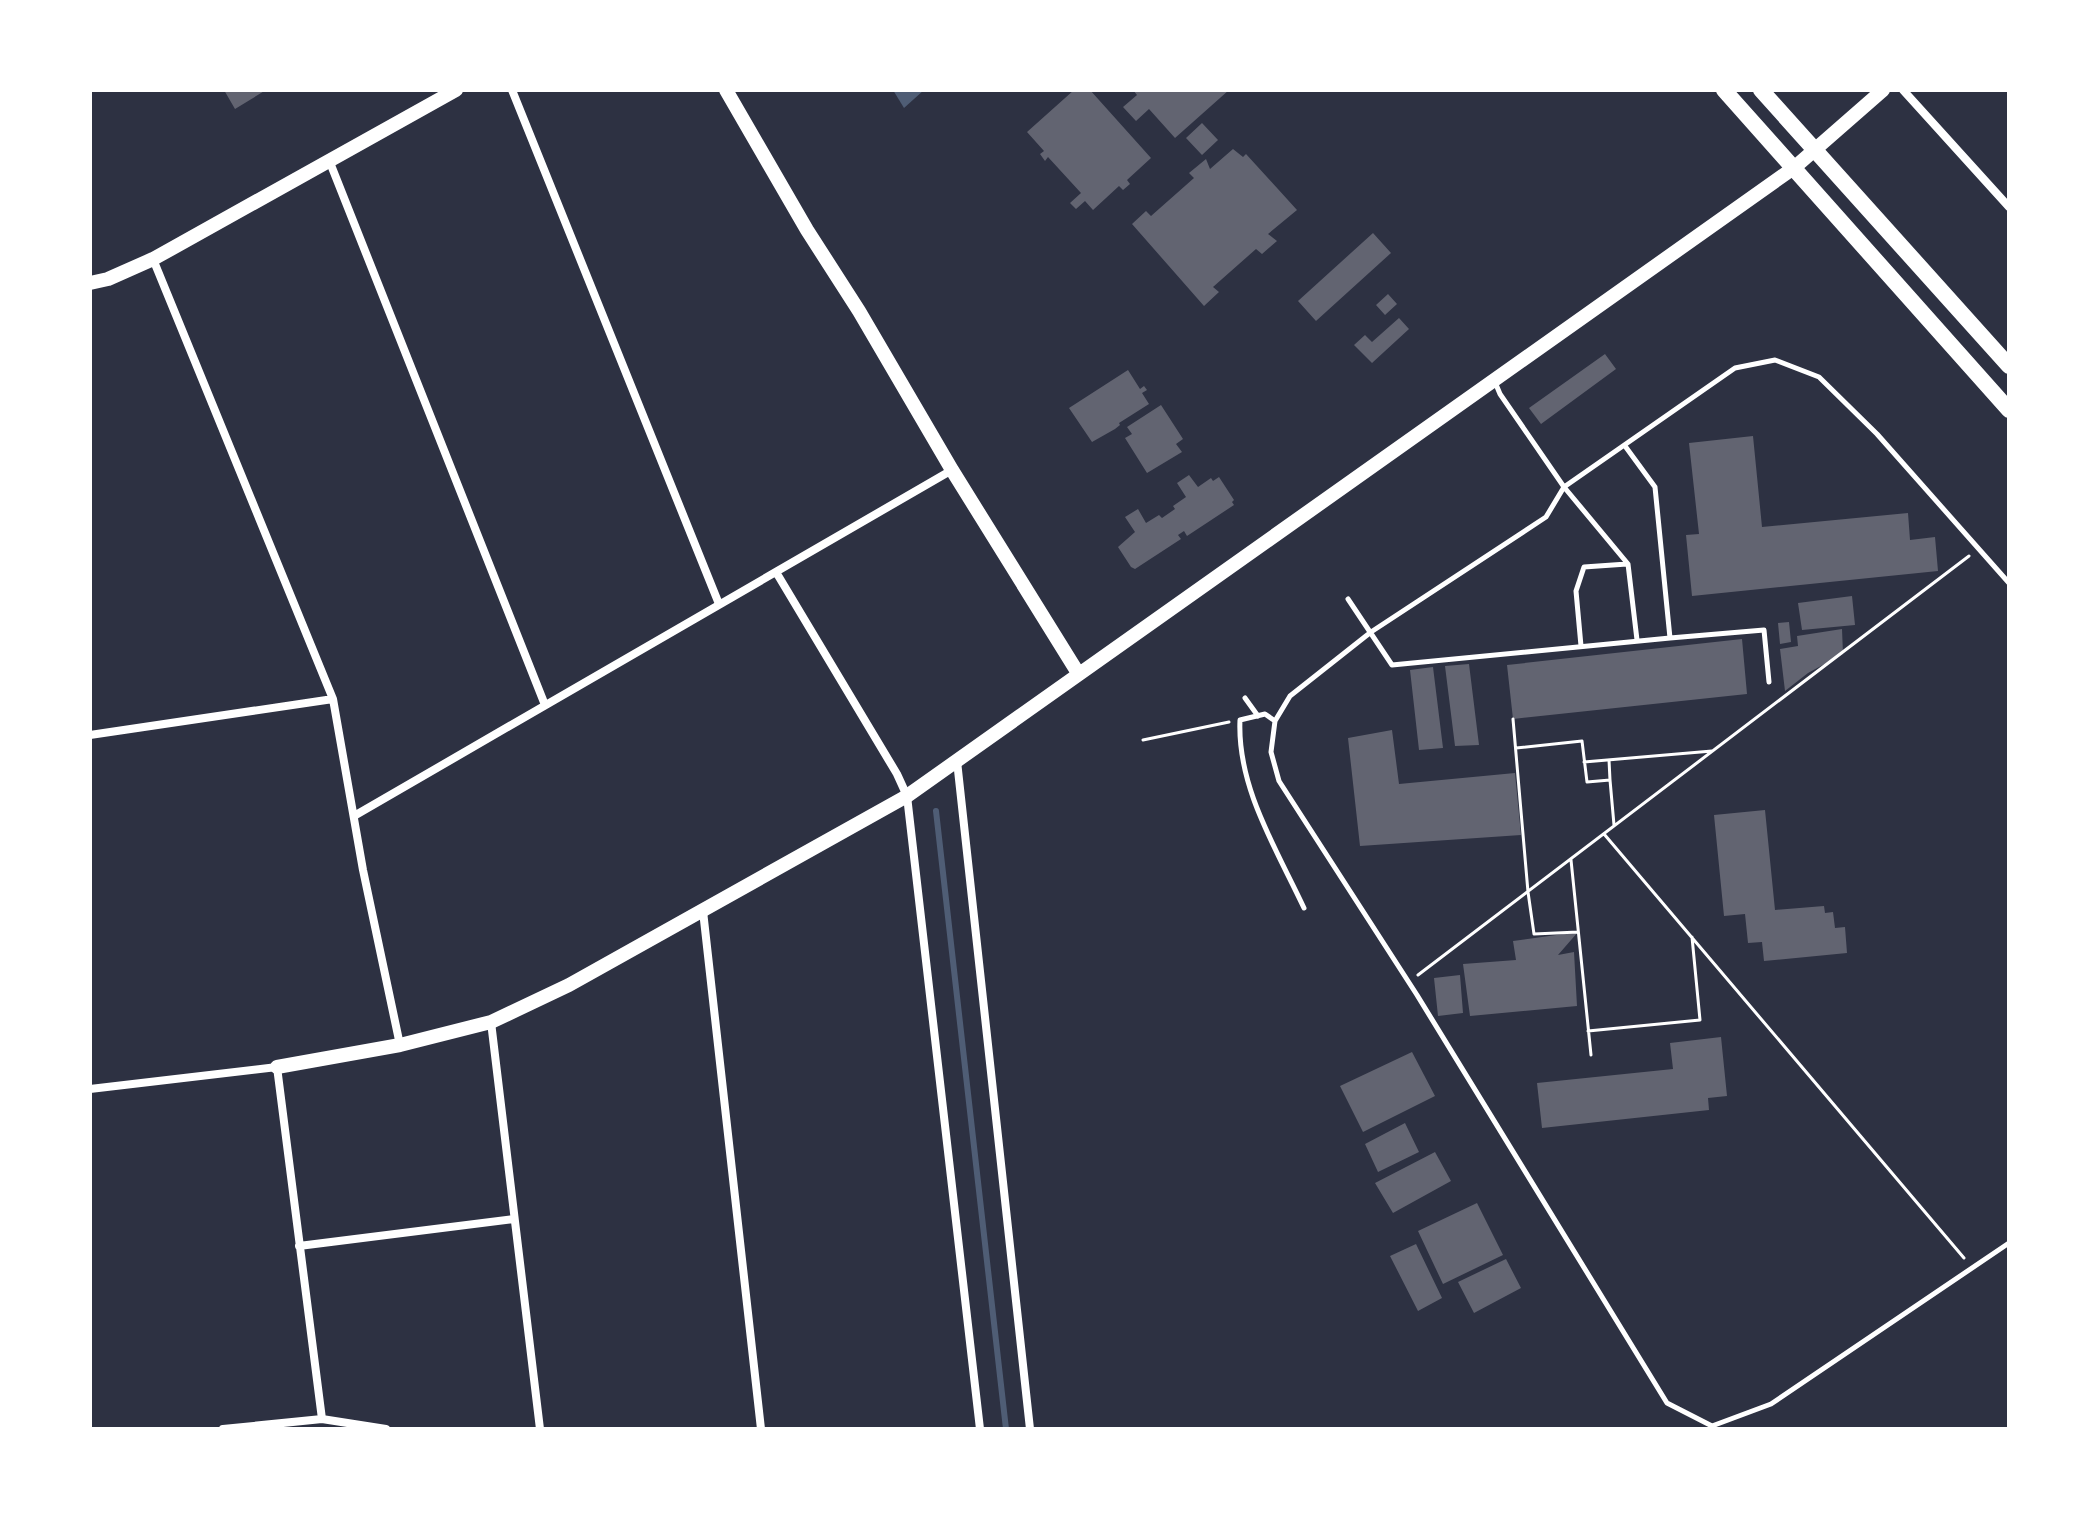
<svg xmlns="http://www.w3.org/2000/svg" width="2099" height="1519" font-family="'Asap Condensed',sans-serif">
<rect width="100%" height="100%" fill="#2d3142"/>
<path fill="#4f5d75" d="M893,90H924L904,108Z"/>
<g fill="none" stroke-linecap="round" stroke-linejoin="round">
<path stroke="#4f5d75" stroke-width="6" d="M936,811L1006,1429"/>
</g>
<path fill="#626471" d="M224,90H266L235,109Z
M1074,90H1090L1151,158L1127,180L1130,184L1123,190L1119,186L1093,210L1085,201L1076,209L1070,203L1081,193L1048,157L1045,161L1040,154L1044,151L1027,132Z
M1133,90H1229L1175,138L1149,109L1136,121L1123,107L1137,95Z
M1202,123L1218,140L1202,155L1186,138Z
M1233,149L1243,157L1246,154L1297,210L1268,234L1277,241L1262,254L1256,249L1213,287L1219,292L1204,306L1132,224L1146,211L1151,216L1194,178L1189,173L1206,159L1210,169Z
M1373,233L1391,253L1316,321L1298,301Z
M1388,294L1397,304L1385,315L1376,305Z
M1399,318L1409,329L1372,363L1354,345L1365,335L1372,342Z
M1605,354L1616,369L1541,424L1529,408Z
M1128,370L1140,389L1144,386L1147,390L1142,393L1149,404L1119,423L1120,425L1115,429L1092,442L1069,408Z
M1161,405L1183,439L1176,444L1182,452L1147,473L1125,438L1132,434L1127,427Z
M1753,436L1762,527L1908,513L1910,540L1935,537L1938,571L1692,596L1686,535L1699,534L1689,443Z
M1189,475L1198,487L1211,478L1213,481L1219,477L1234,500L1232,502L1234,505L1187,536L1184,531L1178,535L1181,539L1135,569L1131,567L1118,547L1135,532L1125,517L1138,509L1146,523L1159,515L1162,518L1175,509L1173,506L1186,497L1177,483Z
M1852,596L1855,625L1802,630L1798,603Z
M1789,622L1791,642L1780,644L1778,623Z
M1842,629L1843,654L1808,673L1785,691L1780,649L1798,646L1797,636Z
M1742,639L1747,694L1513,719L1507,665Z
M1469,664L1479,745L1455,746L1445,666Z
M1433,667L1443,748L1419,750L1410,670Z
M1392,730L1399,784L1515,773L1521,835L1360,846L1348,738Z
M1765,810L1775,910L1824,906L1825,913L1833,912L1835,928L1845,927L1847,953L1764,961L1762,942L1748,943L1745,914L1724,916L1714,815Z
M1578,932L1558,955L1574,952L1577,1006L1470,1016L1463,964L1516,960L1513,941Z
M1460,975L1463,1013L1438,1016L1434,978Z
M1721,1037L1727,1096L1708,1098L1709,1110L1542,1128L1537,1083L1673,1069L1670,1043Z
M1412,1052L1435,1096L1363,1132L1340,1086Z
M1405,1123L1419,1152L1378,1172L1365,1144Z
M1435,1152L1451,1181L1393,1213L1375,1183Z
M1477,1203L1503,1255L1443,1284L1418,1231Z
M1416,1244L1442,1298L1418,1311L1390,1256Z
M1506,1259L1521,1288L1474,1313L1458,1282Z"/>
<g fill="none" stroke-linecap="round" stroke-linejoin="round">
<path stroke="#fff" stroke-width="3" d="M1513,719L1528,892L1534,934L1578,932
M1143,740L1229,722
M1516,748L1582,741L1587,782L1610,780L1614,825
M1609,760L1610,780
M1584,762L1712,751
M1604,834L1964,1258
M1571,860L1591,1055
M1418,975L1969,556
M1588,1031L1700,1020L1692,937"/>
<path stroke="#fff" stroke-width="5" d="M1495,382L1500,394L1564,487L1628,564L1637,640
M2009,583L1877,434L1819,377L1775,360L1735,368L1564,487L1546,517L1371,632L1290,696L1275,721L1271,752L1279,781L1417,995L1667,1403L1712,1426L1771,1404L2009,1243
M1348,599L1392,665L1670,638L1655,487L1625,446
M1670,638L1764,630L1769,682
M1581,646L1576,591L1584,567L1627,564
M1245,698L1258,716
M1275,721L1265,714L1240,720C1237,787 1276,848 1304,908"/>
<path stroke="#fff" stroke-width="8" d="M512,90L719,604
M1903,90L2009,207
M329,160L545,705
M153,259L333,699L363,870L400,1045
M776,572L897,774L907,796L980,1429
M90,735L333,699
M957,761L1030,1429
M354,816L952,470
M703,911L761,1429
M491,1022L540,1429
M90,1089L277,1067L322,1419
M299,1246L514,1219
M223,1429L322,1419L386,1429"/>
<path stroke="#fff" stroke-width="14" d="M726,90L807,230L859,311L952,470L1078,673
M90,283L108,279L153,259L456,90
M277,1067L400,1045L491,1022L569,985L907,796L1795,167L1883,90"/>
<path stroke="#fff" stroke-width="16" d="M1724,90L2009,410
M1761,90L2009,366"/>
</g>
<rect width="2099" height="1519" fill="none" stroke="#ffffff" stroke-width="184"/>
</svg>
